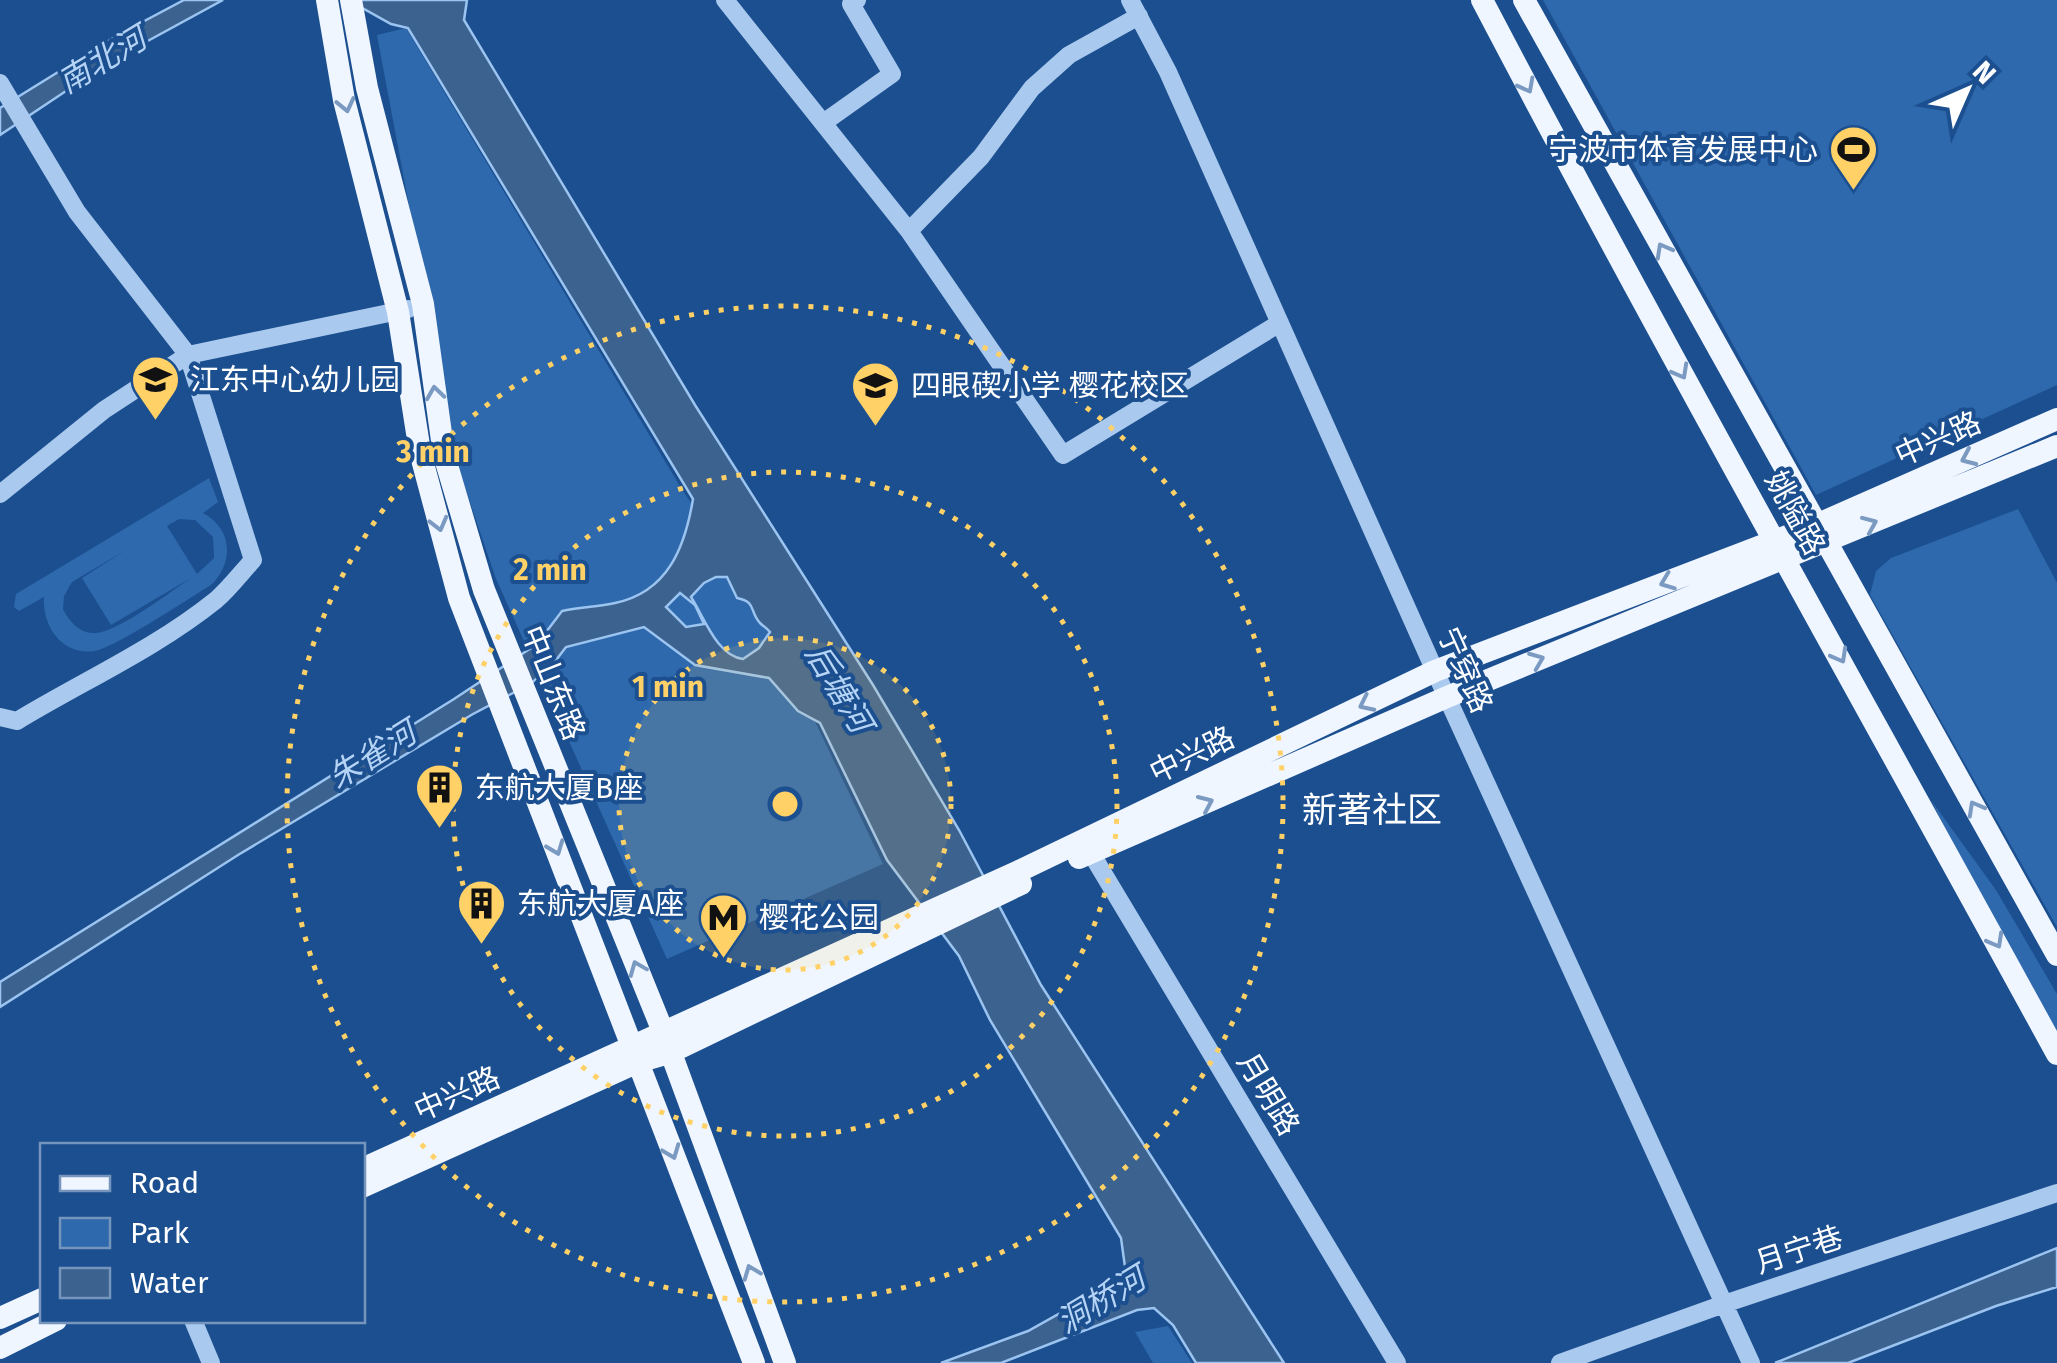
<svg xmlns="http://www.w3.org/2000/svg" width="2057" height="1363" font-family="'Fira Sans','Noto Sans SC',sans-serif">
<rect width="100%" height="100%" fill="#1b4f8f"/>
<path fill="#2e69ad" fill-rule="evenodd" d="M1543,0H2057V385L1816,495Z
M406,28L681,488L759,604L883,864L667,959L496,579L458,467L377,35Z
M209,478L218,502L203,513C233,529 234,563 211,585C188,599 116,647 95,651C62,656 42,626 44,597L19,611L14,607L16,594ZM179,519L195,520L213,537L214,558L197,574L167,526ZM126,550L82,578L111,625L191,578C171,591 115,635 93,633C79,633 69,621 63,609L64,596L72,582Z
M2018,509L2057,583V927L1870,595L1876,571L1891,558Z
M1931,800L1996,890L2057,994V1036L1976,892Z
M1168,1326L1192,1363H1153L1135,1332Z"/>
<path fill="#3c6290" stroke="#9cc4f0" stroke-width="2.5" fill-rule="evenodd" d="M184,0H223L111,61L0,135V108L118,35Z
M348,0H467L464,20L695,405L873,685L959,830L1041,985L1284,1363H1196L1173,1325L1154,1308L1137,1310L1001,1363H941L1028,1331L1119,1280L1125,1267L1121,1238L990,1020L959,956L887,860L820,723L798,711L769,678L695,665L644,627L566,647L550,668L530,684L473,714L238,855L0,1007V982L454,699L537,644L562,611C579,607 598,607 615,603C668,592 685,547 693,499L408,28L391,24ZM716,577H727L737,598C757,602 749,611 760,623C763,626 767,628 770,632L759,648L743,659C717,656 704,617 691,597L704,583ZM680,593L695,605L704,624L686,627L666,607Z
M2057,1248V1287L1996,1306L1848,1363H1775Z"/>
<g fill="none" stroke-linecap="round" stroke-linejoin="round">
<path stroke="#a9c9ee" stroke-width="18" d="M725,0L909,231L981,157L1032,88L1069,55L1139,16
M1130,0L1168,72L1435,671L1751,1363
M0,83L77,212L188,355L253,560C241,573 229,589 216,600C155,649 83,681 17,721L0,717
M823,123L892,74L851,4L857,0
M909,231L1063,455L1280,323
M0,494L104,410L188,355L408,309
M1091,853L1397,1363
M193,1320L211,1363
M1560,1363L1724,1304L2057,1193"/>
<path stroke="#f0f6ff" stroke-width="22" d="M327,0L344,100L398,312L420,452L459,598L754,1363
M351,0L367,88L423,304L444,455L484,590L664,1034L785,1363
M1482,0C1668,355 1865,703 2057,1054
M1524,0L2057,955
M1079,858L1447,697L2057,446
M362,1169L1019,871L1435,671L1816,525L2057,419
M362,1187L638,1062L669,1053L921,932
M0,1318L42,1299
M0,1348L56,1320"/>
<path stroke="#f0f6ff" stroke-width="22" d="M921,932L1021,884"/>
</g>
<defs><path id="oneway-chevron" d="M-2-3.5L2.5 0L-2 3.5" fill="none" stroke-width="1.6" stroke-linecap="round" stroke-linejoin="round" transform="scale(2.5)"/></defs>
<g stroke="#7b9ac1">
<use href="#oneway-chevron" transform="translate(1527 86) rotate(62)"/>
<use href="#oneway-chevron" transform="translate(346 105) rotate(77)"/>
<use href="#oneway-chevron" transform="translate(1663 250) rotate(-119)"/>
<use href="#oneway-chevron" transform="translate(1681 372) rotate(61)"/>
<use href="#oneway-chevron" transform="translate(435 393) rotate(-98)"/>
<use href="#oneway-chevron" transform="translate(1968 458) rotate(156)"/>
<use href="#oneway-chevron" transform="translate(439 524) rotate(75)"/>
<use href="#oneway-chevron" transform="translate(1870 524) rotate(-23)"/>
<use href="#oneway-chevron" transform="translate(1667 582) rotate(159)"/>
<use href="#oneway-chevron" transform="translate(1840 656) rotate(61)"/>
<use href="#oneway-chevron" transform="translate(1537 660) rotate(-22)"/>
<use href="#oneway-chevron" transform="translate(1366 704) rotate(154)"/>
<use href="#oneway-chevron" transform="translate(1206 803) rotate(-24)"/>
<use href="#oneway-chevron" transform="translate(1975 808) rotate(-119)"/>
<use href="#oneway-chevron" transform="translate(556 848) rotate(69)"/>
<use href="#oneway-chevron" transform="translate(1996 941) rotate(61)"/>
<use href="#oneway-chevron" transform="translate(637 968) rotate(-112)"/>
<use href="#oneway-chevron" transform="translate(672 1152) rotate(69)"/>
<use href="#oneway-chevron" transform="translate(751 1272) rotate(-111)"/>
</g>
<circle cx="785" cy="804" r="166" fill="#ffd166" fill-opacity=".12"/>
<g fill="none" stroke="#ffd166" stroke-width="5" stroke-dasharray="5 10">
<circle cx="785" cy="804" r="166"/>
<circle cx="785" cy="804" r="332"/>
<circle cx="785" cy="804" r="498"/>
</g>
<defs>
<symbol id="stadium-pin" viewBox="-11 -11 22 30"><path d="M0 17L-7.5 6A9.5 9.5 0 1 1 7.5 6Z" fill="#ffd166" stroke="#1b4f8f"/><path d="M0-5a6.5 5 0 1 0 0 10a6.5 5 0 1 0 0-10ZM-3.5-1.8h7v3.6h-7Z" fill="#111"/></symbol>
<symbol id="school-pin" viewBox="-11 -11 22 30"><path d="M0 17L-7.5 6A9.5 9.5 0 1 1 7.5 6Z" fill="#ffd166" stroke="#1b4f8f"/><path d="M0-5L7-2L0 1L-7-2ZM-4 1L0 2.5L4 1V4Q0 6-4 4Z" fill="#111"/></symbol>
<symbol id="building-pin" viewBox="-11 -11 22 30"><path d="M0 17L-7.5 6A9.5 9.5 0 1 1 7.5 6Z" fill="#ffd166" stroke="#1b4f8f"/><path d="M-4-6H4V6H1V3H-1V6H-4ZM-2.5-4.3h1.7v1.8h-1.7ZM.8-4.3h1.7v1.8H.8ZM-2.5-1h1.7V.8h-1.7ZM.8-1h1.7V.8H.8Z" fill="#111"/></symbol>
<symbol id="metro-pin" viewBox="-11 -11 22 30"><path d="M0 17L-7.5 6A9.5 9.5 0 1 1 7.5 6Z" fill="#ffd166" stroke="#1b4f8f"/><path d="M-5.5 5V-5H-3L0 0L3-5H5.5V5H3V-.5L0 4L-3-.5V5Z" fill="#111"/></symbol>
</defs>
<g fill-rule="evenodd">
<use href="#stadium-pin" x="1826" y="122" width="55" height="75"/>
<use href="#school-pin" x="128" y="352" width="55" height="75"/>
<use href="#school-pin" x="848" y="358" width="55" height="75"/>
<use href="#building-pin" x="412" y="760" width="55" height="75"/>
<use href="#building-pin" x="454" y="876" width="55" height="75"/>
<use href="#metro-pin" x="696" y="890" width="55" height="75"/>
</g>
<g text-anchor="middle" stroke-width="8" stroke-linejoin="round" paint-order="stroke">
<g font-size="30" fill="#fff" stroke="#1b4f8f" text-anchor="start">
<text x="1818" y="160" text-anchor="end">宁波市体育发展中心</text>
<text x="190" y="390">江东中心幼儿园</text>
<text x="911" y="396">四眼碶小学 樱花校区</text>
<text x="475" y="798">东航大厦B座</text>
<text x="517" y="914">东航大厦A座</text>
<text x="759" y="928">樱花公园</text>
</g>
<g font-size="30" fill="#fff" stroke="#1b4f8f">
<text transform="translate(1938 439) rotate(-24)" y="10">中兴路</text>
<text transform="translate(1795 513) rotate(61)" y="10">姚隘路</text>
<text transform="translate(1465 670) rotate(66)" y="10">宁穿路</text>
<text transform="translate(553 683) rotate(68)" y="10">中山东路</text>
<text transform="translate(1192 755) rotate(-26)" y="10">中兴路</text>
<text transform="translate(457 1094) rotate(-24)" y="10">中兴路</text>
<text transform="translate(1268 1094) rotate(59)" y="10">月明路</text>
<text transform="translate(1799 1250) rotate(-18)" y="10">月宁巷</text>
</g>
<g font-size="32" font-style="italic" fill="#b5d3f5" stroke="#1b4f8f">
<text transform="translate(102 60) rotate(-31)" y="11">南北河</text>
<text transform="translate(839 688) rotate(59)" y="11">后塘河</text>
<text transform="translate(372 755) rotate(-32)" y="11">朱雀河</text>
<text transform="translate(1101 1300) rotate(-31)" y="11">洞桥河</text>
</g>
<g font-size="35" fill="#fff" stroke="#1b4f8f">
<text x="1372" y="822">新著社区</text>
</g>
</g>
<circle cx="785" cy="804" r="15" fill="#ffd166" stroke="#1b4f8f" stroke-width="5"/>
<g font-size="30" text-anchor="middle" font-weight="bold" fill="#ffd166" stroke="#1b4f8f" stroke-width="8" stroke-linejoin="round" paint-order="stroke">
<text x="433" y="462">3 min</text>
<text x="550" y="580">2 min</text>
<text x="668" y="697">1 min</text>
</g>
<rect x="40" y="1143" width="325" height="180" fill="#1b4f8f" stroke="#7695bc" stroke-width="2.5"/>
<rect x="60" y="1176" width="50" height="15" fill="#f0f6ff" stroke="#7695bc" stroke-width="2.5"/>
<text x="130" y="1193" font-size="30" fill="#ffffff">Road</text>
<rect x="60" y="1218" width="50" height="30" fill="#2e69ad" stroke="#7695bc" stroke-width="2.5"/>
<text x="130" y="1243" font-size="30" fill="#ffffff">Park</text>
<rect x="60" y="1268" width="50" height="30" fill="#3c6290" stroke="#7695bc" stroke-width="2.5"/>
<text x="130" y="1293" font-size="30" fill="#ffffff">Water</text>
<g transform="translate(1967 90) rotate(45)" stroke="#1b4f8f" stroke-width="8" paint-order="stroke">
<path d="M0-8L18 38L0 25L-18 38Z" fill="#ffffff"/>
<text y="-15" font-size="28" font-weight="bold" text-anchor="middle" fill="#ffffff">N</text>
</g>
</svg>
